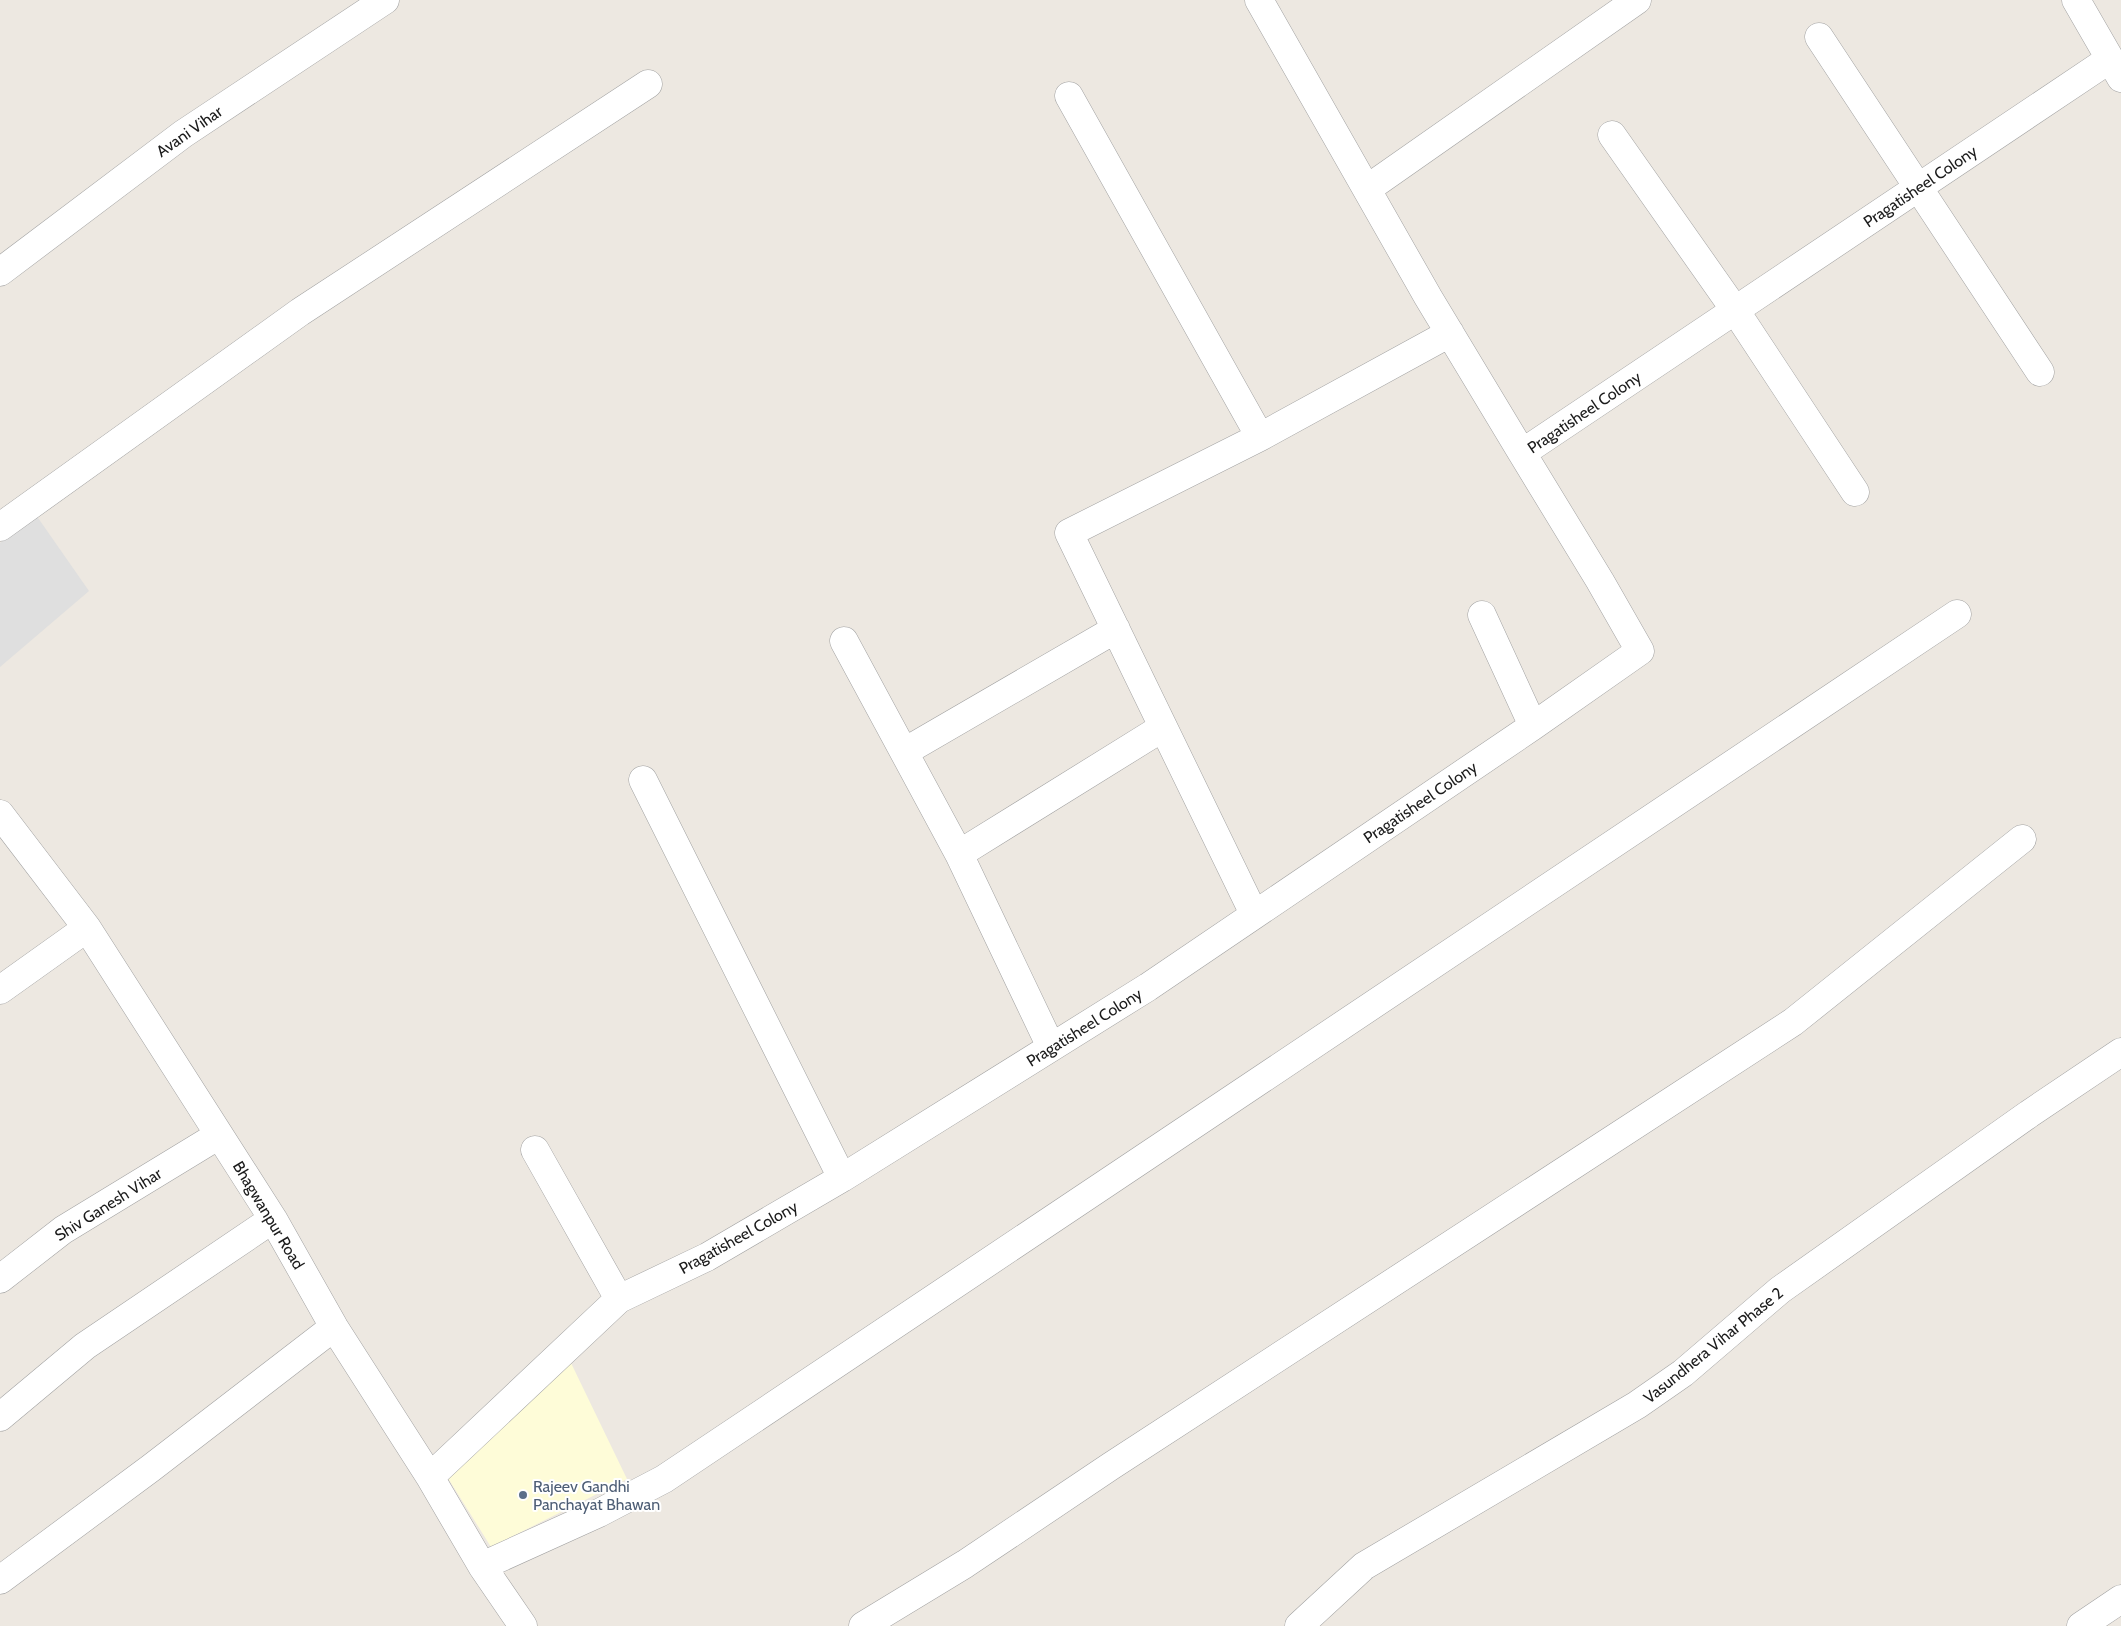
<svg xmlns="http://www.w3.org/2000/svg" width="2121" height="1626" font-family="Cabin,sans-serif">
<rect width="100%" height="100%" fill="#ede8e1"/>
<path fill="#fefcd8" d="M571,1363L627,1479L491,1547L446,1475Z"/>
<path fill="#dfdfdf" d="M36,515L89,591L0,667V543Z"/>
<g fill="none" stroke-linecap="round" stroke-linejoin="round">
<defs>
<path id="minor" d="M1259,0L1428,297L1522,453
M2076,0L2121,78
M1819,37L2040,372
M1069,96L1260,437
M1612,135L1735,310L1855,492
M1367,189L1637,0
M0,272L183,134L385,0
M0,527L300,312L648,84
M1482,615L1533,726
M844,641L959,854L1051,1047
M904,752L1116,629
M643,780L842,1178
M0,814L87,928L273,1219L334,1327L430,1477L482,1566L523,1626
M959,854L1162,728
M1254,914L1069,533L1260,437L1450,333
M0,990L87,928
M535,1150L619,1299
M0,1279L63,1230L219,1135
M0,1417L85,1346L273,1219
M430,1477L619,1299L707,1257L842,1178L1148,987L1533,726L1640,651L1600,581L1522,453L2110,59
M482,1566L599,1513L664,1479L1957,614
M0,1580L151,1468L334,1327
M863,1626L965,1564L1111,1466L1793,1022L2022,839
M1299,1626L1364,1566L1637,1405L1683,1373L1780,1290L2029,1114L2121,1052
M2081,1626L2121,1599"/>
</defs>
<use href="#minor" stroke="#a2a2a2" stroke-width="29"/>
<use href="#minor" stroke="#fff" stroke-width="28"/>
</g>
<circle fill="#5c6f8a" stroke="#fff" stroke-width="2" cx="523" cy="1495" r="5"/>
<g text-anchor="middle" stroke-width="4" stroke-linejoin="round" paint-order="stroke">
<g font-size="16" fill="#1b1b1b" stroke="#fff">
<text transform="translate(189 131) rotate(-35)" y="6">Avani Vihar</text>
<text transform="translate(1920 186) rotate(-34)" y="6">Pragatisheel Colony</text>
<text transform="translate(1584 412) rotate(-34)" y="6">Pragatisheel Colony</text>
<text transform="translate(1420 802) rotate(-34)" y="6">Pragatisheel Colony</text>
<text transform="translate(1084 1027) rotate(-32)" y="6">Pragatisheel Colony</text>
<text transform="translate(108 1204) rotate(-32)" y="6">Shiv Ganesh Vihar</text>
<text transform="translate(269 1215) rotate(59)" y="6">Bhagwanpur Road</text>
<text transform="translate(738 1237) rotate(-29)" y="6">Pragatisheel Colony</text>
<text transform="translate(1713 1345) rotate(-39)" y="6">Vasundhera Vihar Phase 2</text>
</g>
<g font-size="16" fill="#4e5e75" stroke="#fff" text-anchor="start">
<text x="533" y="1492">Rajeev Gandhi<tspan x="533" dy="18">Panchayat Bhawan</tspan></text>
</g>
</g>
</svg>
